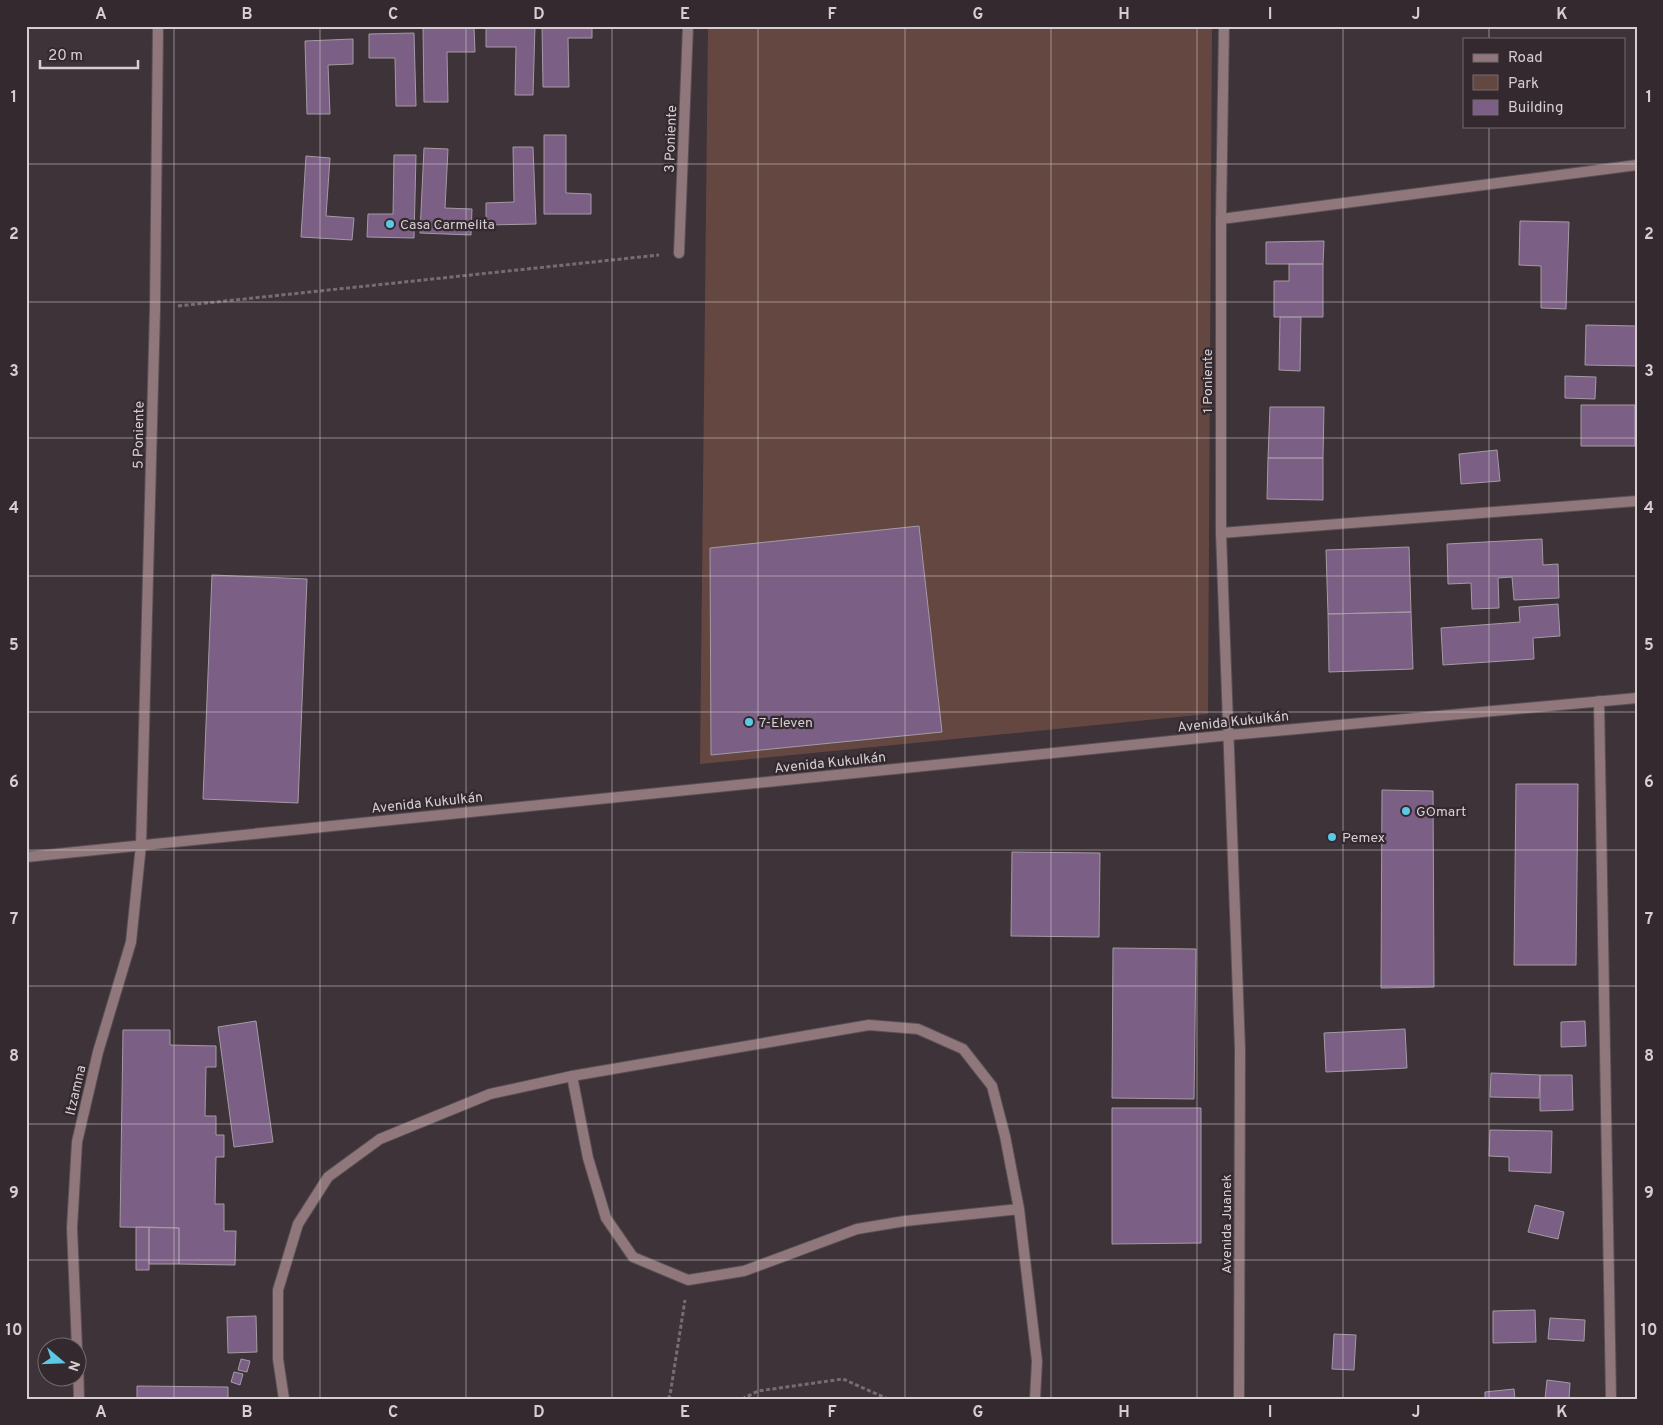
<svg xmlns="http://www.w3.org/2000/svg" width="1663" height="1425" font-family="Overpass,sans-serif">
<rect width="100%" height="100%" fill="#3d3339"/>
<path fill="#654741" d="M708,26H1212L1208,714L700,764Z"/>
<path fill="#7c5f85" stroke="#a39ba5" d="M486,26H535L533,95H515L516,47H486Z
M542,26H592V38H568L569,87H543Z
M474,27L475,52H447L448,102H424L423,28Z
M414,33L416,106H396L395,58H369V34Z
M353,39V64L328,65L330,114H307L305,41Z
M544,135H566V193L591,194V214H544Z
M513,147H533L536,224L486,225V203L514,202Z
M424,148L448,149L445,208L472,209L471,235L420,233Z
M394,155H416L414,238L367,237L368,214H393Z
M306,156L330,158L326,216L354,218L352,240L301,237Z
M1520,221L1569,222L1566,309L1541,308V266L1519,265Z
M1324,241L1323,264H1266V242Z
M1289,264H1323V317H1274V281H1289Z
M1280,317H1301L1300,371L1279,370Z
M1586,325L1637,326V366L1585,365Z
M1565,376L1596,377L1595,399L1565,398Z
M1581,405H1635V446H1581Z
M1270,407H1324L1323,458H1268Z
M1497,450L1500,481L1461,484L1459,454Z
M1268,458H1323V500L1267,499Z
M919,526L942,732L711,755L710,548Z
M1542,539L1543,565L1558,564L1559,598L1514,600L1512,577L1498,578L1499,608L1472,609L1471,583L1448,584L1447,544Z
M1409,547L1411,612L1328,614L1326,550Z
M212,575L307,579L298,803L203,799Z
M1558,604L1560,636L1533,638L1534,659L1443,665L1441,628L1520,622L1519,607Z
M1411,612L1413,669L1329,672L1328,614Z
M1516,784H1578L1576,965H1514Z
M1382,790L1433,791L1434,987L1381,988Z
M1012,852L1100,853L1099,937L1011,936Z
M1113,948L1196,949L1194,1099L1112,1098Z
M256,1021L273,1142L234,1147L218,1027Z
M1585,1021L1586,1046L1561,1047V1022Z
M1405,1029L1407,1068L1326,1072L1324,1033Z
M123,1030H170V1045L216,1046V1067H206L205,1116H216V1135H224V1157H216L215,1204H224V1231H236L235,1265L179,1264V1228L120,1227Z
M1491,1073L1540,1075L1539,1098L1490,1097Z
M1540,1075H1572L1573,1110L1540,1111Z
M1112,1108H1201V1243L1112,1244Z
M1490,1130L1552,1131L1551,1173L1509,1171V1157L1489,1156Z
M1535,1205L1564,1212L1558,1239L1528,1232Z
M136,1227H149V1270H136Z
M149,1227L179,1228V1264H149Z
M1535,1310L1536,1342L1493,1343V1311Z
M256,1316L257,1352L228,1353L227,1317Z
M1550,1318L1585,1320L1584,1341L1548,1339Z
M1334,1334L1356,1335L1354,1370L1332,1369Z
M241,1359L250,1361L247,1372L238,1370Z
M234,1372L243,1374L240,1385L231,1382Z
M1547,1380L1570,1383L1569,1399H1545Z
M137,1386L228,1387V1399H137Z
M1514,1389L1515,1399H1485V1392Z"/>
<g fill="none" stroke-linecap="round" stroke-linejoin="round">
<defs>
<path id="minor" d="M1221,219L1637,165
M679,253L688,26
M1221,533L1637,501
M1599,701L1611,1399
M572,1076L588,1158L606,1218L633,1257L688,1280L744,1271L857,1229L905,1221L1019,1209
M284,1399L278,1359V1290L298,1224L328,1177L380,1139L490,1094L572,1076L869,1025L918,1029L963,1049L992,1086L1005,1136L1019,1209L1037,1361L1035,1399"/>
<path id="tertiary" d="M1224,26L1221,219V533L1240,1049L1239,1399
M26,857L1230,735L1637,698
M77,1348L72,1228L77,1142L98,1052L131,942L141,845L155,308L158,26
M78,1361L79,1399"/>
</defs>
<use href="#minor" stroke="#584f55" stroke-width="12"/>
<use href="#tertiary" stroke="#584f55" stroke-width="12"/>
<path stroke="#766d72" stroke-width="3" stroke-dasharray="4 2.5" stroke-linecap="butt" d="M178,306L659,255
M668,1399L670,1395L685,1300
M742,1399L758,1391L843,1379L888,1399"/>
<use href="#minor" stroke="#8f777b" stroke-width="10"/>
<use href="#tertiary" stroke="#8f777b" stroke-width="10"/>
</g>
<path fill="none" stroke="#d5cfd2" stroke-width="1" stroke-opacity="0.55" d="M174,26V1399M320,26V1399M466,26V1399M612,26V1399M758,26V1399M905,26V1399M1051,26V1399M1197,26V1399M1343,26V1399M1489,26V39M1489,126V1399M26,164H1637M26,302H1637M26,438H1637M26,576H1637M26,712H1637M26,850H1637M26,986H1637M26,1124H1637M26,1260H1637"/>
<g fill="#5bc8e6" stroke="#33292f" stroke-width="2">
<circle cx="390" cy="224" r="5"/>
<circle cx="749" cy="722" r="5"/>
<circle cx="1406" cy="811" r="5"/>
<circle cx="1332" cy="837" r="5"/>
</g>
<g text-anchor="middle" stroke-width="4.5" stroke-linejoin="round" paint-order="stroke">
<g font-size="14" fill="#d5cfd2" stroke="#33292f">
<text transform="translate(670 139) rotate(-88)" y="5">3 Poniente</text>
<text transform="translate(1207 381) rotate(-90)" y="5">1 Poniente</text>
<text transform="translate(138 435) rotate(-89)" y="5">5 Poniente</text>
<text transform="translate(1233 721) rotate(-6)" y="5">Avenida Kukulkán</text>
<text transform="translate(830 762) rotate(-6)" y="5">Avenida Kukulkán</text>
<text transform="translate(427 802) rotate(-6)" y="5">Avenida Kukulkán</text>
<text transform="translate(75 1090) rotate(-77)" y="5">Itzamna</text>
<text transform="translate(1226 1224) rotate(-90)" y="5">Avenida Juanek</text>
</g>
<g font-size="14" fill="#d5cfd2" stroke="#33292f" text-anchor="start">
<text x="400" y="229">Casa Carmelita</text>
<text x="759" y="727">7-Eleven</text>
<text x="1416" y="816">GOmart</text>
<text x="1342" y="842">Pemex</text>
</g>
</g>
<rect width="1663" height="1425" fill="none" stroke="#33292f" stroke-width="55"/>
<rect x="1463" y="38" width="162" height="90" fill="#33292f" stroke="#746b70"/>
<rect x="1473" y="54" width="25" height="8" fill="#8f777b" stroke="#746b70"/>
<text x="1508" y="62" font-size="15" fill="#d5cfd2">Road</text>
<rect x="1473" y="75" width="25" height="15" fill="#654741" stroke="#746b70"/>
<text x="1508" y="88" font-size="15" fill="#d5cfd2">Park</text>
<rect x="1473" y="100" width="25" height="15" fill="#7c5f85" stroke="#746b70"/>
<text x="1508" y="112" font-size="15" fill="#d5cfd2">Building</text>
<g transform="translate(62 1362) rotate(109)"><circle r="24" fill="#33292f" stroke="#746b70"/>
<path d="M0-4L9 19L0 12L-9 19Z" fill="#5bc8e6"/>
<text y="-8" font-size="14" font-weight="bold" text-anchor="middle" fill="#d5cfd2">N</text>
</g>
<path d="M40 60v8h98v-8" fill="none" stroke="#d5cfd2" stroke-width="2.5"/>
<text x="48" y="60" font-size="15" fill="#d5cfd2" stroke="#33292f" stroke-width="4" paint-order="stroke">20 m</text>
<rect x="28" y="28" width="1608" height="1370" fill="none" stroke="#d5cfd2" stroke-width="2"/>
<g font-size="16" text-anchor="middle" font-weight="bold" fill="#d5cfd2">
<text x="101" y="19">A</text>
<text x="247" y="19">B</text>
<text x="393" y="19">C</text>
<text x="539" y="19">D</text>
<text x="685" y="19">E</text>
<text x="832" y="19">F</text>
<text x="978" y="19">G</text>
<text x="1124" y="19">H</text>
<text x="1270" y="19">I</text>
<text x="1416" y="19">J</text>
<text x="1562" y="19">K</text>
<text x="14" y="102">1</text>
<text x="1649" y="102">1</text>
<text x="14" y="239">2</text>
<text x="1649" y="239">2</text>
<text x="14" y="376">3</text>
<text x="1649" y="376">3</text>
<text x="14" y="513">4</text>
<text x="1649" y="513">4</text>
<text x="14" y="650">5</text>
<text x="1649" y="650">5</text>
<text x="14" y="787">6</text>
<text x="1649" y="787">6</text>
<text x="14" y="924">7</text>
<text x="1649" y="924">7</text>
<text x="14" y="1061">8</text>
<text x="1649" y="1061">8</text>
<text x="14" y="1198">9</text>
<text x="1649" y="1198">9</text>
<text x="14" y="1335">10</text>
<text x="1649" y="1335">10</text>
<text x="101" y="1417">A</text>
<text x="247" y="1417">B</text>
<text x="393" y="1417">C</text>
<text x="539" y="1417">D</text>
<text x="685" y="1417">E</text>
<text x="832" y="1417">F</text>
<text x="978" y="1417">G</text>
<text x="1124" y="1417">H</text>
<text x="1270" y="1417">I</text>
<text x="1416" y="1417">J</text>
<text x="1562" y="1417">K</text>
</g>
</svg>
